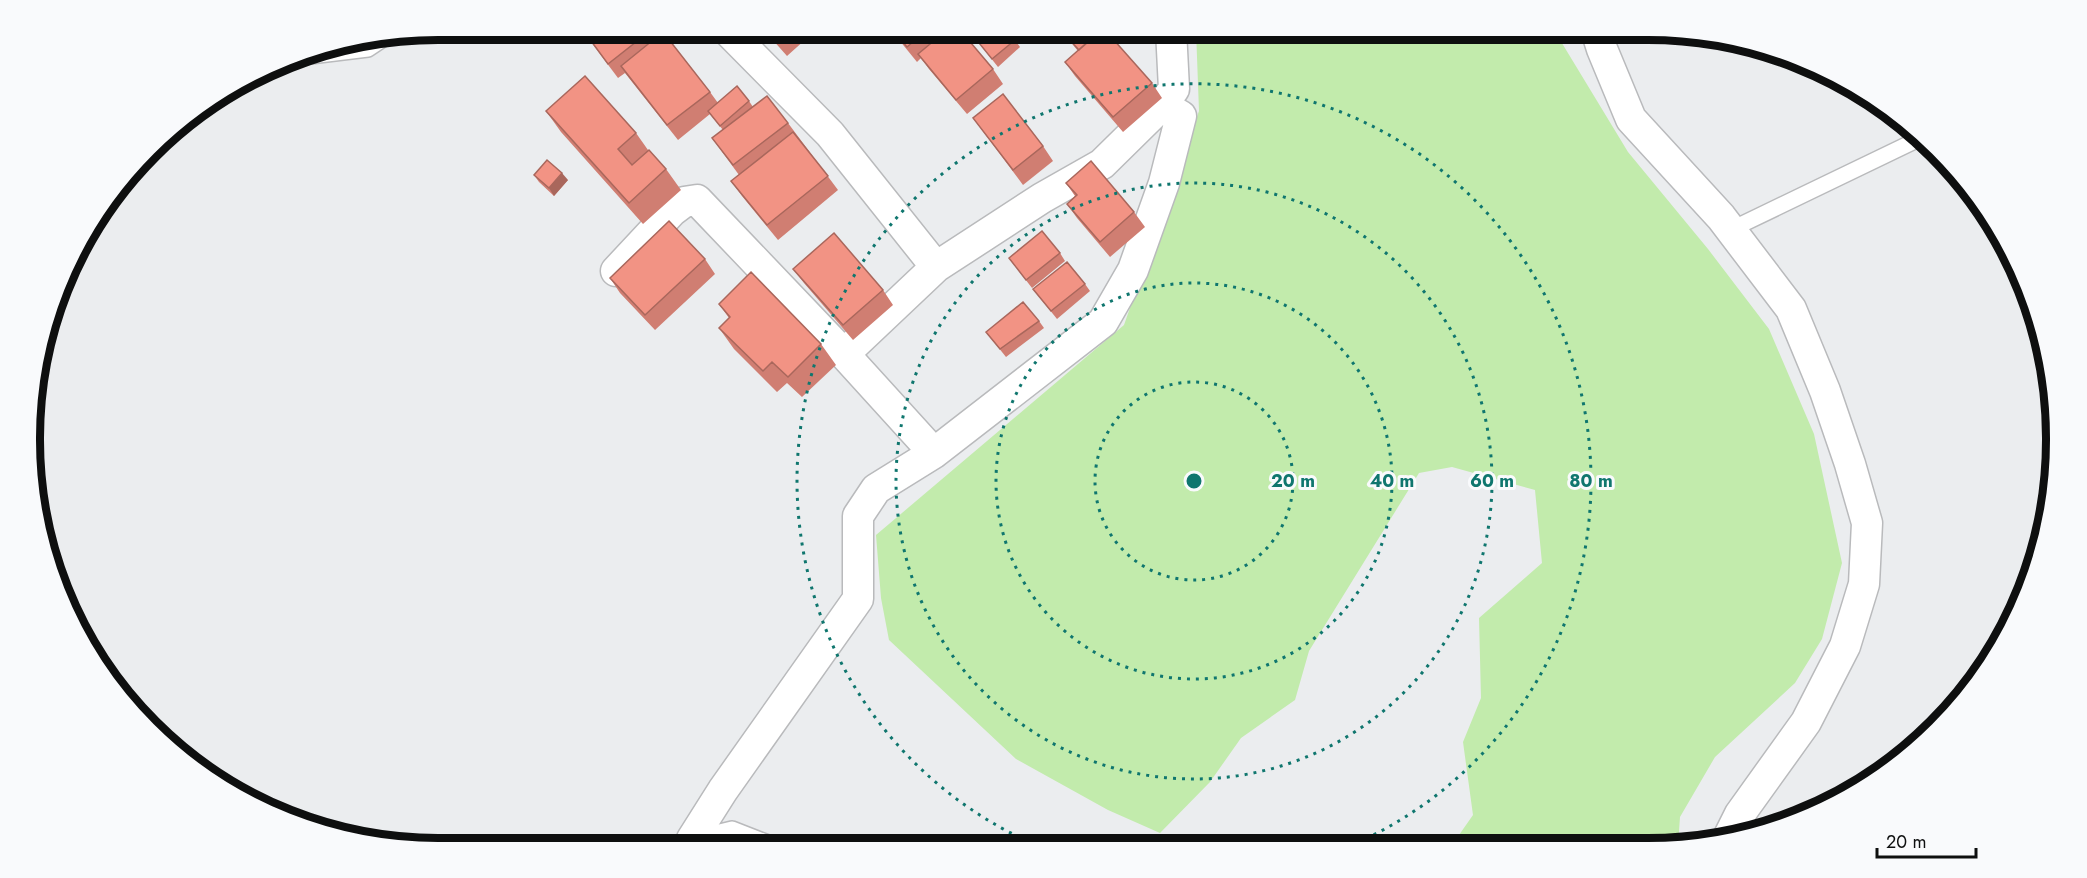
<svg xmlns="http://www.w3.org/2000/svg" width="2087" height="878" font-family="Jost,sans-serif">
<rect width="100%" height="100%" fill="#ebedef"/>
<path fill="#c2ebac" d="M1196,30H1554L1628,152L1708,249L1769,329L1814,434L1842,563L1822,639L1795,683L1715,757L1680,817L1678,845H1452L1473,815L1463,742L1481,698L1479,618L1542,563L1535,490L1452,467L1419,473L1309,651L1295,700L1241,738L1210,782L1160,833L1108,810L1016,759L889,640L881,598L876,535L1124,325L1199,111Z"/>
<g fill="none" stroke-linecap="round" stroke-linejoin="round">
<defs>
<path id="service" d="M294,58L368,49L383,39
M1730,230L1923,137
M695,838L732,829L768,843L771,847"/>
<path id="minor" d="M727,30L830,134L936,267
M1596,30L1602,49L1631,119L1721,217L1791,309L1825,391L1850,464L1867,523L1864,584L1845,646L1806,722L1740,814L1729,836
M616,271L672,211L684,202L697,200L844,354L934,453L876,489L858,516V599L723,790L692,839L690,847
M844,354L936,267L1042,198L1102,164L1162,105L1174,89L1171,30
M934,453L1103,322L1133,270L1164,183L1181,116L1162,105"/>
</defs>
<use href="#service" stroke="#b9babc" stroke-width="18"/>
<use href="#minor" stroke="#b9babc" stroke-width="33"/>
<use href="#service" stroke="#fff" stroke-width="15"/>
<use href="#minor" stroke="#fff" stroke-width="30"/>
</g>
<path fill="#d07e72" d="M582,30H643L652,42L710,92L718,103L749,101L753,107L788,123L838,190L778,240L742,196L731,181L739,175L712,138L723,130L710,114L678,140L625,73L618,78Z
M683,30H711L694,43Z
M764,30H816L787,56Z
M891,30H960L993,69L1003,84L967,114L929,69L921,58L917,62Z
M1065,35H1096L1152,83L1162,98L1123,132L1075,76L1065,62L1078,51Z
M1015,40L1020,47L998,67L979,43Z
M546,111L636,133L648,150L666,169L681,190L643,224L561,132Z
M973,118L1043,146L1053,161L1023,185Z
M534,175L568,180L554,196L539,182Z
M1066,183L1134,212L1145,227L1110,257L1077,218L1067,204L1075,196Z
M1060,253L1065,261L1032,288L1009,258Z
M705,259L715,274L655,330L620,293L610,278Z
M793,269L883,290L893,305L853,340L804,283Z
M1085,284L1090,291L1057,319L1033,289Z
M719,304L821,344L836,365L802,397L787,383L777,392L734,349L719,328L729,318Z
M1039,321L1044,328L1006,357L986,332Z"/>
<path fill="#a9675c" d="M562,173L568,180L554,196L549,188Z"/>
<path fill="#f29384" stroke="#a9675c" stroke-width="1.5" d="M583,30H643L646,34L608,64Z
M684,30H696L689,36Z
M767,30H789L777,41Z
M893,30H927L907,47Z
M947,30H960L993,69L956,100L918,54Z
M996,30H1007L1015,40L992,59L979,43Z
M1070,30H1092L1096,35L1079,50L1065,35Z
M1101,30H1105L1152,83L1113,117L1065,62Z
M663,32L710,92L667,125L621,66Z
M585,76L636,133L618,149L632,165L649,150L666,169L629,203L546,111Z
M737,86L749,101L720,126L708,111Z
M1003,94L1043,146L1013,170L973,118Z
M767,96L788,123L733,165L712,138Z
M793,132L828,176L767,225L731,181Z
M547,160L562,173L549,188L534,175Z
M1091,161L1134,212L1100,242L1067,204L1077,195L1066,183Z
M669,221L705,259L645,315L610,278Z
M1042,231L1060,253L1026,280L1009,258Z
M834,233L883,290L843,325L793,269Z
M1067,262L1085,284L1051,311L1033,289Z
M751,272L821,344L788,377L772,362L763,371L719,328L730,317L719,304Z
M1023,302L1039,321L1000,349L986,332Z"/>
<g fill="none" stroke="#0f766e" stroke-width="3" stroke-dasharray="3 6">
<circle cx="1194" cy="481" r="99"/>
<circle cx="1194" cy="481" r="198"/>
<circle cx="1194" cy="481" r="298"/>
<path d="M1036 845A397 397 0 1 1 1352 845"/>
</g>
<path d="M0 0H2087V878H0ZM438 40H1648A398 398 0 0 1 2046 438V440A398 398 0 0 1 1648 838H438A398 398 0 0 1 40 440V438A398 398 0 0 1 438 40Z" fill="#f9fafc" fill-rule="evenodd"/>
<path fill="none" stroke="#0e0f0f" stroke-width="8" d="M438 40H1648A398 398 0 0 1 2046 438V440A398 398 0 0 1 1648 838H438A398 398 0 0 1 40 440V438A398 398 0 0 1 438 40Z"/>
<circle cx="1194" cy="481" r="9" fill="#0f766e" stroke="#f9fafc" stroke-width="3"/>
<g font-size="18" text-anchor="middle" font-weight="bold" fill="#0f766e" stroke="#f9fafc" stroke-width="6" stroke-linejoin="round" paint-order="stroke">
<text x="1293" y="487">20 m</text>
<text x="1392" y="487">40 m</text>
<text x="1492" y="487">60 m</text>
<text x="1591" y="487">80 m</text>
</g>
<path d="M1877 848v9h99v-9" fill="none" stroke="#0e0f0f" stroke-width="3"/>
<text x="1886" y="848" font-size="18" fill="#0e0f0f" stroke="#f9fafc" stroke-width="4.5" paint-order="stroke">20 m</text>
</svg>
